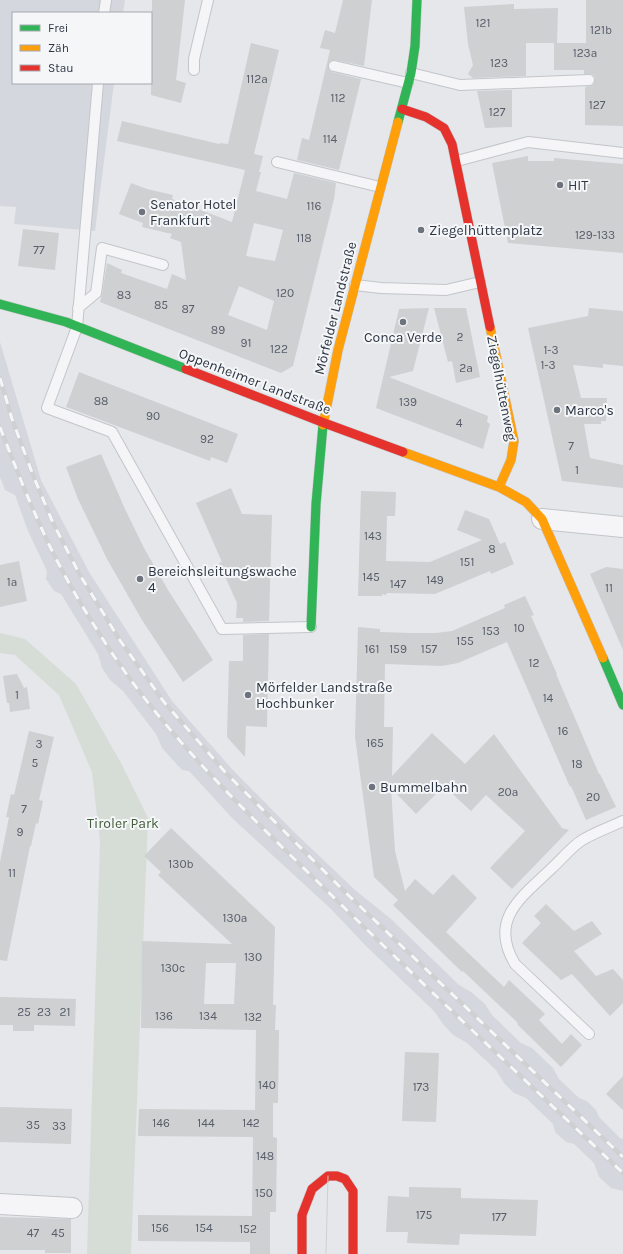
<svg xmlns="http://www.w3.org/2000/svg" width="623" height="1254" font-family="Karla,sans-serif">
<rect width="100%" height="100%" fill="#e5e7ea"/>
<path fill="#d4d7dd" d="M0,0H125L123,13H13V83H114L95,231L14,224L16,207L0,206Z
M0,342L41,480L89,572L172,701L232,769L292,830L355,890L391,919L459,985L471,992L485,1004L492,1015L521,1043L532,1048L553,1068L559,1079L579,1098L587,1101L596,1110L599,1117L620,1138L623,1139V1191L611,1188L599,1177L594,1163L574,1144L566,1142L555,1132L553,1124L526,1098L514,1093L504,1083L496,1070L467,1043L453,1035L443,1024L434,1011L366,946L331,909L233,819L189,771L182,770L162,748L156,734L123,691L110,680L102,668L98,654L61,594L54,591L46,579L47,571L28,531L15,495L5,490L0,477Z"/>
<path fill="#d6ddd6" d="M0,633L25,639L76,684L121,763L148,818L131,1254H87L100,842L92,772L59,695L15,655L0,653Z"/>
<path fill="#ced0d2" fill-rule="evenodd" d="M152,0H185L176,80L186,83L181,103L151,95Z
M343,0H372L364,66L335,60L330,61L328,65L329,70L332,72L361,79L339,170L297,160L302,138L309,140L330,50L320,48L325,30L335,33Z
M586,0H623V126L585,125V87L593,85L595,80V77L592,74H584V70H554V43H555H526V76L473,78L468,74L473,65L468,44L464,7L514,4V9L558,8L557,43H586Z
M251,43L279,50L254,154L263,156L259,172H261L256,191L287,199L294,173L336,183L334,199L293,366L281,373L100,302L102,294L107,263L122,270L121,273L167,289L172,274L186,280L181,242L170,238L172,234L142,227L143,223L119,214L131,183L147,189L173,195L172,199L232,222L245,170L117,141L122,121L219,144L220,143L228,144ZM254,223L283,230L275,261L246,256ZM239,286L274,301L267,330L228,315Z
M512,90V127L485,128L477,91Z
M528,156V161H554V158L623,164V253L508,243L492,163Z
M23,229L59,233L55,270L18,266Z
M429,308L413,371L389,377L488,416L487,422L490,424L483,449L376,408L399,309Z
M434,308H466L480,377L456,383L452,361L448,362Z
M589,308L623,311V366L603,364V368L573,365L581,398H607L606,421H601V424H584L590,458L623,465V488L562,481L528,328L588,316Z
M79,372L238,434L227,463L211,457L210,461L66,407Z
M101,454L125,509L144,548L168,590L213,660L183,682L142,620L107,559L78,499L66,467Z
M231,488L242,514L272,515L269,621L243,622V618H236L237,603L219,563L222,562L196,503Z
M361,491L396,492L395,516H387L386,561L430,562L482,540L457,530L465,510L489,519L500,544L505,542L514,564L491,574L490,571L435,594L387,593L386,595L382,594V596H358Z
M19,561L27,601L0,607V565Z
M606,567L623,569V650L590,574Z
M525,596L534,615L531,616L557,674H556L599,774H600L616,807L586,820L571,786L570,787L507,642L458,663L442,666L385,664L384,727H393L392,776L432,733L465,764L494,734L562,828L569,830L512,889L490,868L525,831L486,795L471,811L444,786L416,814L391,788L395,851L405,891L415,879L433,895L453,874L477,898L446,932L504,987L509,980L545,1014L539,1020L562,1044L571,1034L582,1045L561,1067L517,1024L518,1023L463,971L462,972L393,905L398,900L374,877L355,737L358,627L380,629V632L411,633H436L452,631L505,608L504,605Z
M269,634L267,727L246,726L245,757L227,737L229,661H243V635Z
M17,674L24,688L27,687L30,709L10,712L9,703H7L3,676Z
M29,731L54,737L39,800L43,801L38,824L36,823L31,846H30L7,961L0,960V862L9,817H6L11,794L14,795Z
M171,828L275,927L273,1005H276L275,1030H279L278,1103H273V1137L277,1138L276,1212H270V1254H250V1242L138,1241V1215L252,1216L253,1137L138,1136L139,1109L255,1110L256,1030L141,1028L142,941L232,944L158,875L161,872L144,856ZM206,963H236L234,1004H204Z
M546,904L574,931L592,921L602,934L574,951L596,976L613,969L623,980V1003L610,1016L572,974L561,980L522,943L541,923L534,916Z
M0,997L76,999L75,1026L34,1025V1031H13V1025H0Z
M405,1052L439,1053L436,1122L402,1121Z
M623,1076V1110L606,1094Z
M0,1107L72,1109L71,1144L0,1142Z
M409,1187L461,1188V1198L538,1200L536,1236L460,1234L459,1245L407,1243L408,1232H386L388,1196L409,1197Z
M0,1217L71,1219V1253H45V1250H0Z"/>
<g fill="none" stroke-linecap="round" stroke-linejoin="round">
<defs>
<path id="lane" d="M104,13L106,0
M334,66L408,83
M194,70V59L208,0
M411,73L460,85L589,80
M98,83L77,327L47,408L112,432L222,629L311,627
M457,161L528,142L623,153
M277,162L380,187
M355,285L381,288L446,290L480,282
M78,308L96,293L102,248L163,265
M589,1034L515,964C488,919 522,897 552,868C561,860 574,844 584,839C596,832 610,827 623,821"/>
<path id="street" d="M542,519L623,527
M0,1204L72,1208"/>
<path id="fast" d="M398,122L411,73L415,46L417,0
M0,304L66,322L186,369
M311,627L316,504L323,425
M603,658L623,705"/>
<path id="slow" d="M490,327L514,441L511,460L499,487
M323,425L338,350L398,122
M403,452L499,487L526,502L542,519L603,658"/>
<path id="jam" d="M402,109L426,117L444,128L452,144L490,327
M186,369L327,424L403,452
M302,1254V1215L312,1189L328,1176H337L345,1179L353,1191V1254"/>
</defs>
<use href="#lane" stroke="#c3c5c8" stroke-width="12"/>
<use href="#street" stroke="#c3c5c8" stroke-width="22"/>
<use href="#fast" stroke="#c3c5c8" stroke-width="10"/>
<use href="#slow" stroke="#c3c5c8" stroke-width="10"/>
<use href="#jam" stroke="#c3c5c8" stroke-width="10"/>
<use href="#lane" stroke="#f5f5f7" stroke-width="10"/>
<use href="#street" stroke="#f5f5f7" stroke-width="20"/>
<use href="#fast" stroke="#30b455" stroke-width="9"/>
<use href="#slow" stroke="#ff9f0a" stroke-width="9"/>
<use href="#jam" stroke="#e5322d" stroke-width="9"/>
<path stroke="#ced0d2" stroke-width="1" d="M326,1254L328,1176"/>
<defs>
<path id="rail" d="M0,378L12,419L33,475L53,523L80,575L119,639L164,702L226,773L345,892L623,1157
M0,427C13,461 26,494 41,527C59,568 82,607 106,644C164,734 243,809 319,883C419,981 522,1077 623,1173"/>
</defs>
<use href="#rail" stroke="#ced0d2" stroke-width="4.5"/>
<use href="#rail" stroke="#f4f6f8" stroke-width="3" stroke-dasharray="9" stroke-linecap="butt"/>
</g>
<g fill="#6d737d" stroke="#f4f6f8" stroke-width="1.5">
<circle cx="560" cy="185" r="4"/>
<circle cx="142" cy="212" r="4"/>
<circle cx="421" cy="230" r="4"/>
<circle cx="403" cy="322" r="4"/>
<circle cx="557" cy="410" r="4"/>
<circle cx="140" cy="579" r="4"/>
<circle cx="248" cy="695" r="4"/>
<circle cx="372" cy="787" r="4"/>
</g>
<g text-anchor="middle" stroke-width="4" stroke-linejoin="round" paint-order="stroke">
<g font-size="12" fill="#565c68">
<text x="483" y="27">121</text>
<text x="601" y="34">121b</text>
<text x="585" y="57">123a</text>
<text x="499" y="67">123</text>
<text x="257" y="83">112a</text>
<text x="338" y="102">112</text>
<text x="597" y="109">127</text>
<text x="497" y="116">127</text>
<text x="330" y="143">114</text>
<text x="314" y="210">116</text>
<text x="595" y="239">129-133</text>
<text x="304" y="242">118</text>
<text x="39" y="254">77</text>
<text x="285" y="297">120</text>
<text x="124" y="299">83</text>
<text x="161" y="309">85</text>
<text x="188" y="313">87</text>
<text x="218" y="334">89</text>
<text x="460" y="341">2</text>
<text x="246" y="347">91</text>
<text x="279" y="353">122</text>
<text x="551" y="354">1-3</text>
<text x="548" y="369">1-3</text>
<text x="466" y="372">2a</text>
<text x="101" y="405">88</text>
<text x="408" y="406">139</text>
<text x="153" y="420">90</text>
<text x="459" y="427">4</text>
<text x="207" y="443">92</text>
<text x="571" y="450">7</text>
<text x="577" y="474">1</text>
<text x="373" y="540">143</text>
<text x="492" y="553">8</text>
<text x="467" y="566">151</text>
<text x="371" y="581">145</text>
<text x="435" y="584">149</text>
<text x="12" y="586">1a</text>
<text x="398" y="588">147</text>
<text x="609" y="592">11</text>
<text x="519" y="632">10</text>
<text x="491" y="635">153</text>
<text x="465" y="645">155</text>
<text x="372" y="653">161</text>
<text x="398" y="653">159</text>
<text x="429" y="653">157</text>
<text x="534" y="667">12</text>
<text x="17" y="699">1</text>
<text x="548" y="702">14</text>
<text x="563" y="735">16</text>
<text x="375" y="747">165</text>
<text x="39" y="748">3</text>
<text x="35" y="767">5</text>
<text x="577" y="768">18</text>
<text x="508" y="796">20a</text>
<text x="593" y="801">20</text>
<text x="24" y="813">7</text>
<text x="20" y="836">9</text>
<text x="181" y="868">130b</text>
<text x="12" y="877">11</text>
<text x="235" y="922">130a</text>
<text x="253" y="961">130</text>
<text x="173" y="972">130c</text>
<text x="24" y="1016">25</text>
<text x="44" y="1016">23</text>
<text x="65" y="1016">21</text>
<text x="164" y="1020">136</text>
<text x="208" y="1020">134</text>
<text x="253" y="1021">132</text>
<text x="267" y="1089">140</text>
<text x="421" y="1091">173</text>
<text x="161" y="1127">146</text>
<text x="206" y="1127">144</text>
<text x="251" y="1127">142</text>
<text x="33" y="1129">35</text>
<text x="59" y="1130">33</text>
<text x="265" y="1160">148</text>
<text x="264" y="1197">150</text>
<text x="424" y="1219">175</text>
<text x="499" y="1221">177</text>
<text x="160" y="1232">156</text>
<text x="204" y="1232">154</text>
<text x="248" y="1233">152</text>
<text x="33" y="1237">47</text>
<text x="58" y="1237">45</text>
</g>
<g font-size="14" fill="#2d3543" stroke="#f4f6f8" text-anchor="start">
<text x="568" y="190">HIT</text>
<text x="150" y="209">Senator Hotel<tspan x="150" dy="16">Frankfurt</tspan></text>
<text x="429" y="235">Ziegelhüttenplatz</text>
<text x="403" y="342" text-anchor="middle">Conca Verde</text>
<text x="565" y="415">Marco's</text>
<text x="148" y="576">Bereichsleitungswache<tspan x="148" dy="16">4</tspan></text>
<text x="256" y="692">Mörfelder Landstraße<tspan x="256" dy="16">Hochbunker</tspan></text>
<text x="380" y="792">Bummelbahn</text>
</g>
<g font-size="14" fill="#2d3543" stroke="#f4f6f8">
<text transform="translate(335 308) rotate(-76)" y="5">Mörfelder Landstraße</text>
<text transform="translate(255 381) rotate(21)" y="5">Oppenheimer Landstraße</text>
<text transform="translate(502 388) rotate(79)" y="5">Ziegelhüttenweg</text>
</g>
<g font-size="14" fill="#435d3b" stroke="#f4f6f8">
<text x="123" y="828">Tiroler Park</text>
</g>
</g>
<rect x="12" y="12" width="140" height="72" fill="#f4f6f8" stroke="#a4a9b0"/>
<rect x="20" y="25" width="20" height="6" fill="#30b455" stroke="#a4a9b0"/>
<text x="48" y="32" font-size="12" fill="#2d3543">Frei</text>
<rect x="20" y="45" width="20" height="6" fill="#ff9f0a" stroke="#a4a9b0"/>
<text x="48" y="52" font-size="12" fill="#2d3543">Zäh</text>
<rect x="20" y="65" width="20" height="6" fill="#e5322d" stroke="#a4a9b0"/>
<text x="48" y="72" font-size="12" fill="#2d3543">Stau</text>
</svg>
